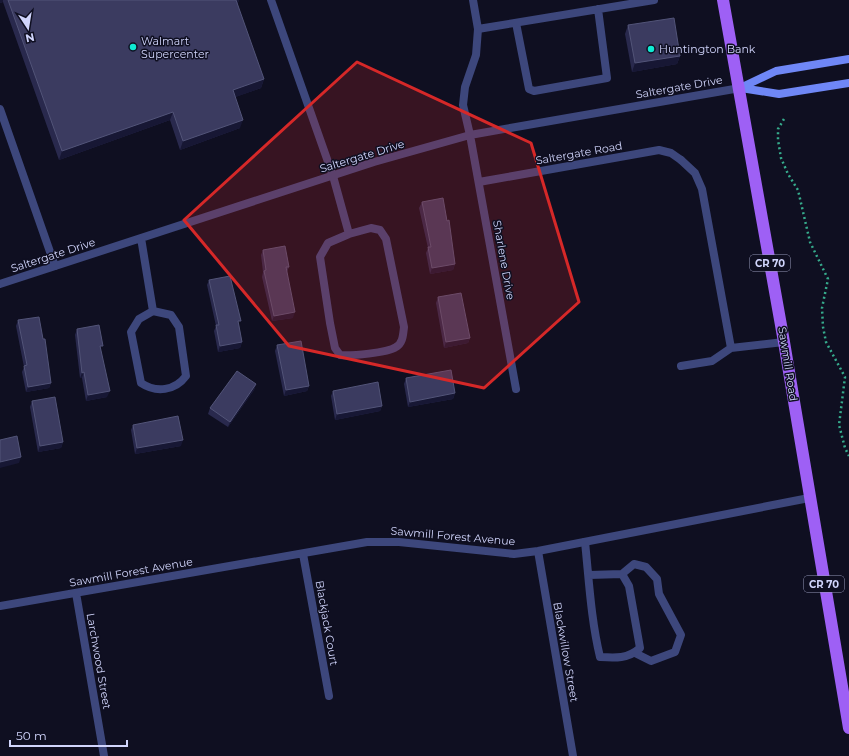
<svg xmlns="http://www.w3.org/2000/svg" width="849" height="756" font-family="Montserrat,sans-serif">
<rect width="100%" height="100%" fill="#0f0f21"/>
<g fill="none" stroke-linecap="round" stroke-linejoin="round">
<path stroke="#36ab8c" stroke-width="2.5" stroke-dasharray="2 3" stroke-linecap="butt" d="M784,119L778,129V140L781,158L788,174L798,190L810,242L828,279L822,308L823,327L826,342L845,377L839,425L845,448L849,456"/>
<path stroke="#3d477c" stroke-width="8" d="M271,0L333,176
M516,23L529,89L534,91L607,78L598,9
M478,29L654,0
M0,109L55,266
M470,135L463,105L465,87L476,55L478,29L473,0
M681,160L695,173L702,189L731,348L784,342
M681,366L712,361L731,348
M585,542C589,580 591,620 600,657C615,658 628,659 640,648L629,586L622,574L589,575
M622,574L634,564L646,567L657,579L659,594L681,635L675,652L651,661L635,653"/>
<path stroke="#3d477c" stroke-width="8" d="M470,135L516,389
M333,176L349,234
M479,182L659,150L671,153L681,160
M371,228L380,230L386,239L404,327C403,335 403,343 396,347C387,353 351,356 340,355L335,348L330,323L320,257L328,243L349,234Z
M141,238L153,311
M0,284L374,162L470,135L740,88
M153,311L171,315L179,327L186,376C175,391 156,393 141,383L131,332L139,319Z
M538,551L573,756
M303,554L329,696
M76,593L104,756
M0,606L367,542H399L514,554L538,551L809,498"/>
<path stroke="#6f87f6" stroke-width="8" d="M740,88L776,71L849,59
M741,88L779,94L849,83"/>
<path stroke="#9e60f5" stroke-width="12" d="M723,0L784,342L849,728"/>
</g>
<path fill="#29294d" d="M0,0H239L237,5L264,79L261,88L235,97L240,128L180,150L170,120L59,160L3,2L0,3Z
M628,25L680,56L677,64L632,72L625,34Z
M422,202L455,264L453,270L430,274L426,253L428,248L419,208Z
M263,250L289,267L287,272L293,318L272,321L262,277L263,272L261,255Z
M209,280L239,325L242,342L240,348L218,352L214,331L216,326L207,285Z
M438,297L470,338L468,343L444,348L436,303Z
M18,320L51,383L49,388L26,392L22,372L24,367L16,326Z
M77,329L101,351L107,397L86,401L82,378H80L75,335Z
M277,345L309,386L307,391L284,396L275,351Z
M406,378L455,393L453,399L408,407L404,384Z
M256,384L254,390L228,427L208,414L210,408Z
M333,391L382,406L380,411L335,420L331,396Z
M32,401L63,442L61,448L38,452L30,407Z
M133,425L181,446L135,454L131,430Z"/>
<path fill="#171734" d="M0,0H3V2L0,3Z
M234,0H239L237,4Z
M680,56L677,64L632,72L635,63Z
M264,79L261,88L230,99L233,90Z
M173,112L170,120L59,160L62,151Z
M243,120L240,128L180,150L183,141Z
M455,264L453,270L430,274L432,268Z
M295,312L293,318L272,321L274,316Z
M470,338L468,343L444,348L446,342Z
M242,342L240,348L218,352L220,346Z
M84,372L82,378H80L82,373Z
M51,383L49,388L26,392L28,387Z
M256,384L254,390L228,427L230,422Z
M309,386L307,391L284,396L286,390Z
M110,391L107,397L86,401L88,395Z
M455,393L453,399L408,407L410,402Z
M382,406L380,411L335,420L337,414Z
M183,440L181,446L135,454L137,448Z
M63,442L61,448L38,452L40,446Z
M21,457L19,463L0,468V462Z"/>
<path fill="#3b3b60" stroke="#525478" d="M8,0H236L264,79L233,90L243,120L183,141L173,112L62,151Z
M674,18L680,56L635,63L628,25Z
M443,198L447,221L449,220L455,264L432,268L428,247H431L422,202Z
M285,246L289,267H286L295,312L274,316L264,271L266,270L263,250Z
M230,276L241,321H238L242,342L220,346L216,325H219L209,280Z
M461,293L470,338L446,342L438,297Z
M39,317L43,339H45L51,383L28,387L24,366L27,365L18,320Z
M99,325L103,346H100L110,391L88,395L84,372L82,373L77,329Z
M301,341L309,386L286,390L277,345Z
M451,370L455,393L410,402L406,378Z
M237,371L256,384L230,422L210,408Z
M378,382L382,406L337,414L333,391Z
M55,397L63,442L40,446L32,401Z
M178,416L183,440L137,448L133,425Z
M17,436L21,457L0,462V440Z"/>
<path fill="#d62828" fill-opacity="0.2" stroke="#d62828" stroke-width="3" stroke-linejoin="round" d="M357,62L531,143L579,302L484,388L289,346L184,220Z"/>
<g fill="#0fead3" stroke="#0f0f21" stroke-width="1.5">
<circle cx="133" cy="47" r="4"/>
<circle cx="651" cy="49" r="4"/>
</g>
<g text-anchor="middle" stroke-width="3" stroke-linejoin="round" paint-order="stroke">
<g fill="#0f0f21" stroke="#979aba" stroke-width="1">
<rect x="750" y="255" width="40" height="16" rx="3"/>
<rect x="804" y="576" width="40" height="16" rx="3"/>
</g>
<g font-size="10" font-weight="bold" fill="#d1d5fc">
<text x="770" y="267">CR 70</text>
<text x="824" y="588">CR 70</text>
</g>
<g font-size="11" fill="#d1d5fc" stroke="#0f0f21" text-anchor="start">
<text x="141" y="45">Walmart<tspan x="141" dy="13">Supercenter</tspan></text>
<text x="659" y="53">Huntington Bank</text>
</g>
<g font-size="11" fill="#d1d5fc" stroke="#0f0f21">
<text transform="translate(679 87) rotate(-10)" y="4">Saltergate Drive</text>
<text transform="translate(579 153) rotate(-10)" y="4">Saltergate Road</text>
<text transform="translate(362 156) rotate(-17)" y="4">Saltergate Drive</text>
<text transform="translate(53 255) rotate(-18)" y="4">Saltergate Drive</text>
<text transform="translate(504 260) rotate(80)" y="4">Sharlene Drive</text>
<text transform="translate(788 364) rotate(81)" y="4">Sawmill Road</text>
<text transform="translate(453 536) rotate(5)" y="4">Sawmill Forest Avenue</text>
<text transform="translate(131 572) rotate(-10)" y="4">Sawmill Forest Avenue</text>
<text transform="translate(327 623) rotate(80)" y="4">Blackjack Court</text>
<text transform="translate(566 652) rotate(80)" y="4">Blackwillow Street</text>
<text transform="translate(99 661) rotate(80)" y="4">Larchwood Street</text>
</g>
</g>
<g transform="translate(28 28) rotate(168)" stroke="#0f0f21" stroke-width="3" paint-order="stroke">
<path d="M0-3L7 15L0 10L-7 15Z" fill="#d1d5fc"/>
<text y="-6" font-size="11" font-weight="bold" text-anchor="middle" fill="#d1d5fc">N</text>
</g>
<path d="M10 740v6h117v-6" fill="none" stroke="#d1d5fc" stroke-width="2"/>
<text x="16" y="740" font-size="12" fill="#d1d5fc" stroke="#0f0f21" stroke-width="3" paint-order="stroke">50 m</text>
</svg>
